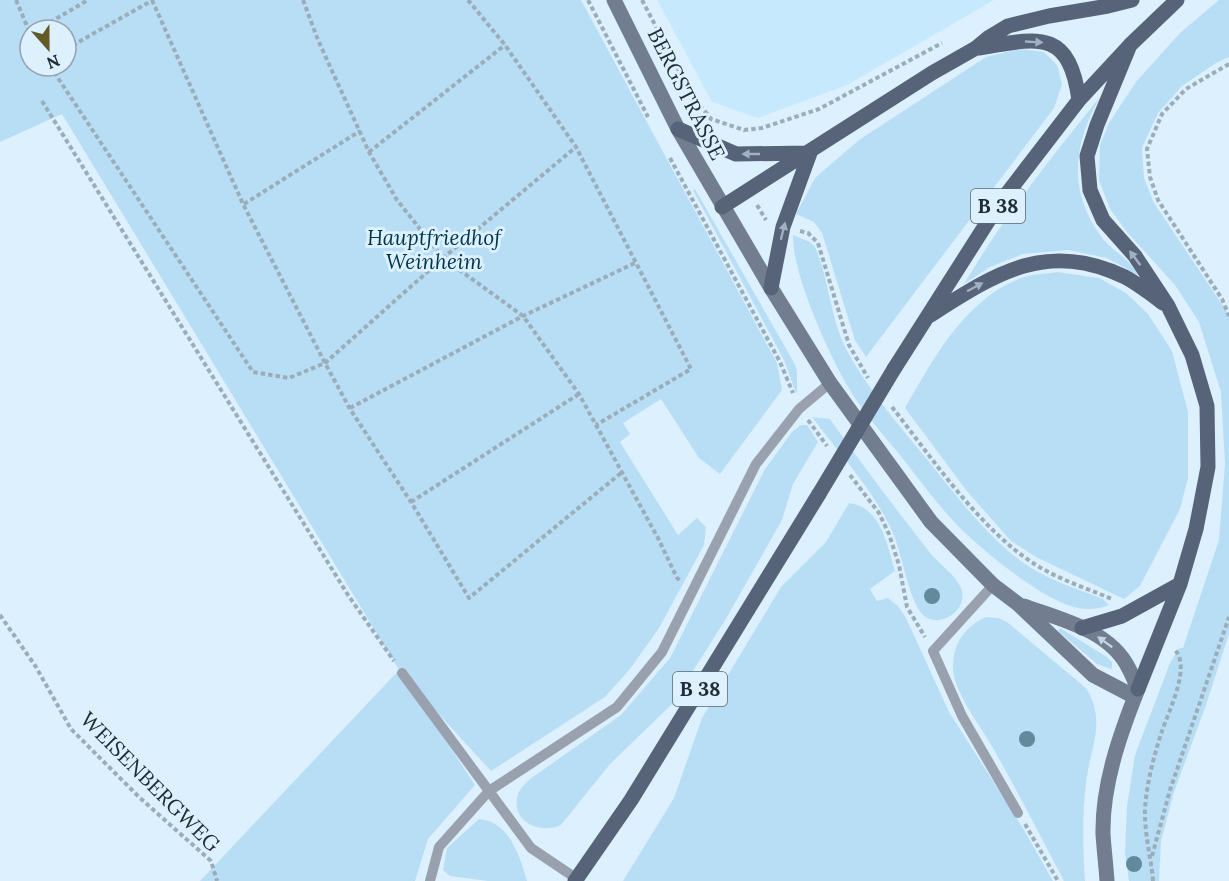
<svg xmlns="http://www.w3.org/2000/svg" width="1229" height="881" font-family="Lora,serif">
<rect width="100%" height="100%" fill="#dcf0fd"/>
<path fill="#c7e9fd" d="M657,0H994L847,85L758,118L712,102Z"/>
<path fill="#b8def5" fill-rule="evenodd" d="M0,0H581L777,363L782,390L720,474L699,458L661,399L623,423L630,434L620,442L678,535L697,518L706,527L704,545L659,628L630,669L605,697L491,771L402,674L475,785L428,839L415,881H200L399,670L62,114L0,142ZM30,30H66V66H30Z
M1219,0H1229V57L1216,63L1182,86L1158,113L1142,148L1144,178L1154,203L1229,315V634L1205,708L1174,792L1161,841L1159,881H1129L1125,853L1127,806L1135,755L1170,663L1179,648H1183L1219,540L1225,464L1221,392L1199,322L1175,285L1127,232L1110,209L1099,180L1100,145L1109,123L1136,82L1180,33Z
M1020,49L1044,52L1057,65L1062,84L1054,108L866,357L855,340L822,233L814,222L796,214L815,178L859,140L986,57Z
M1100,97C1073,145 1067,192 1103,239C1114,252 1130,259 1138,275L1107,258L1068,250L1023,254L990,267L964,284C1003,218 1052,156 1100,97Z
M695,189L793,361L797,370V392L796,393L784,360L693,190Z
M793,235L810,242L815,247C829,279 830,316 845,347C866,387 897,423 925,457C956,495 987,538 1028,566C1051,581 1078,589 1103,599L1109,605C1099,609 1089,610 1078,608C1044,601 987,554 962,530C937,505 917,476 895,449C879,430 861,409 848,387C828,353 792,273 793,235Z
M1057,272L1099,278L1126,293L1148,314L1172,351L1188,412V478L1180,509L1140,586L1124,599L1036,557L1011,541L966,490L905,408C933,359 965,299 1021,278C1032,274 1046,274 1057,272Z
M812,417L830,419C862,465 896,509 931,554C940,565 955,574 961,588C970,609 939,631 922,614C910,602 901,552 893,533C875,492 839,453 812,417Z
M801,425H807L818,442L793,484L782,520L724,622L672,704L610,764L561,825C539,835 510,821 518,794C520,788 526,783 530,779L621,715L670,658L765,469L792,432Z
M849,503C881,507 887,544 895,571L870,589L877,601L888,598L898,606L906,618L949,712L1024,830L1053,881H623L674,798L702,718L781,587L826,542Z
M986,617L998,618L1007,622L1086,688C1107,721 1090,748 1086,783C1082,816 1083,848 1085,881H1064C1041,837 1018,792 993,748C981,726 953,692 953,667C953,644 965,626 986,617Z
M1060,628L1107,657L1112,662V667L1111,669L1097,664L1058,631Z
M479,819C509,821 520,856 527,881H488L450,876L443,870L447,848Z"/>
<g fill="none" stroke-linecap="round" stroke-linejoin="round">
<path stroke="#9badb8" stroke-width="4" stroke-dasharray="4.5 3" stroke-linecap="butt" d="M16,0L30,33
M152,0L243,204L325,363L350,409L411,502L469,598L621,473
M303,0L318,40L369,152L397,200L443,258L523,316L579,394L659,540L677,578L681,581
M468,0L505,45L576,147L691,369L596,425
M588,0L648,117
M642,0L690,92L711,119L744,130L762,128L819,109L942,43
M37,30L88,0
M66,49L153,0
M1229,64L1186,89L1162,114L1147,149L1150,177L1158,200L1222,299L1229,316
M50,66L253,372L289,378L325,363L443,258L576,147
M42,101L348,595L394,661
M369,152L505,45
M670,158L780,362L793,393
M244,204L360,131
M757,205L766,220
M800,231L808,233L818,243L849,345L868,378
M892,407C931,457 980,529 1033,563C1057,579 1086,588 1112,599
M350,408L523,316L635,263
M808,420L827,446
M850,475L879,513L889,534L899,565L907,607L925,637
M411,502L579,394
M0,615L36,667L71,729L140,798L211,861L217,881
M1025,824L1058,881
M1152,856L1170,790L1229,617
M1153,881C1151,857 1144,832 1145,808C1147,782 1154,755 1162,731C1169,710 1192,666 1174,649"/>
<path stroke="#9aa1ae" stroke-width="10" d="M993,585L933,651L962,716L1018,813
M402,673L531,848L577,879
M430,881L439,847L489,791L617,707L662,652L756,464L799,409L830,383"/>
<path stroke="#727d8f" stroke-width="15" d="M614,0L678,129L771,288L830,383L931,522L993,585L1018,604L1093,675L1135,697
M1024,606C1060,619 1109,630 1128,667C1132,674 1135,682 1138,689C1120,734 1102,785 1103,834C1104,850 1106,865 1107,881"/>
<path stroke="#566379" stroke-width="15" d="M1130,45L1097,125L1087,156L1090,190L1103,220L1135,256L1168,306L1192,355L1207,406L1208,467L1196,529L1180,584L1138,689
M979,48C1038,38 1069,28 1079,100
M678,129L736,154L807,153
M722,207L932,73L976,48L988,38L1008,26L1049,16L1108,6L1132,0
M771,288L783,227L810,153
M929,316C995,274 1046,239 1125,277C1138,284 1151,294 1163,303
M894,369L999,204L1079,100L1130,45L1177,0
M1082,628L1122,616L1180,584
M575,881L631,800L819,494"/>
<path stroke="#566379" stroke-width="15" d="M819,494L894,369"/>
</g>
<g fill="#63899c">
<circle cx="932" cy="596" r="8"/>
<circle cx="1027" cy="739" r="8"/>
<circle cx="1134" cy="864" r="8"/>
</g>
<defs><path id="oneway-solid" d="M-6-.8H1V-3.2L6.5 0L1 3.2V.8H-6Z" transform="scale(1.5)"/></defs>
<g fill="#a0b1c2">
<use href="#oneway-solid" transform="translate(1034 42) rotate(3)"/>
<use href="#oneway-solid" transform="translate(751 154) rotate(180)"/>
<use href="#oneway-solid" transform="translate(783 231) rotate(-76)"/>
<use href="#oneway-solid" transform="translate(1135 258) rotate(-127)"/>
<use href="#oneway-solid" transform="translate(975 287) rotate(-28)"/>
</g>
<use fill="#c2d3e2" href="#oneway-solid" transform="translate(1105 642) rotate(-144)"/>
<g text-anchor="middle" stroke-width="6" stroke-linejoin="round" paint-order="stroke">
<g fill="#dcf0fd" stroke="#586870" stroke-width="1.5">
<rect x="971" y="189" width="54" height="34" rx="4.5"/>
<rect x="673" y="672" width="54" height="34" rx="4.5"/>
</g>
<g font-size="20" font-weight="bold" fill="#202d34">
<text x="998" y="213">B 38</text>
<text x="700" y="696">B 38</text>
</g>
<g font-size="21" fill="#202d34" stroke="#dcf0fd">
<text transform="translate(686 94) rotate(63)" y="7">BERGSTRASSE</text>
<text transform="translate(150 782) rotate(45)" y="7">WEISENBERGWEG</text>
</g>
<g font-size="21" font-style="italic" fill="#00354c" stroke="#dcf0fd">
<text x="434" y="245">Hauptfriedhof<tspan x="434" dy="24">Weinheim</tspan></text>
</g>
</g>
<g transform="translate(48 48) rotate(159)"><circle r="28" fill="#dcf0fd" stroke="#91a2ad" stroke-width="1.5"/>
<path d="M0-4.5L10 22L0 15L-10 22Z" fill="#625b27"/>
<text y="-9" font-size="16" font-weight="bold" text-anchor="middle" fill="#202d34">N</text>
</g>
</svg>
